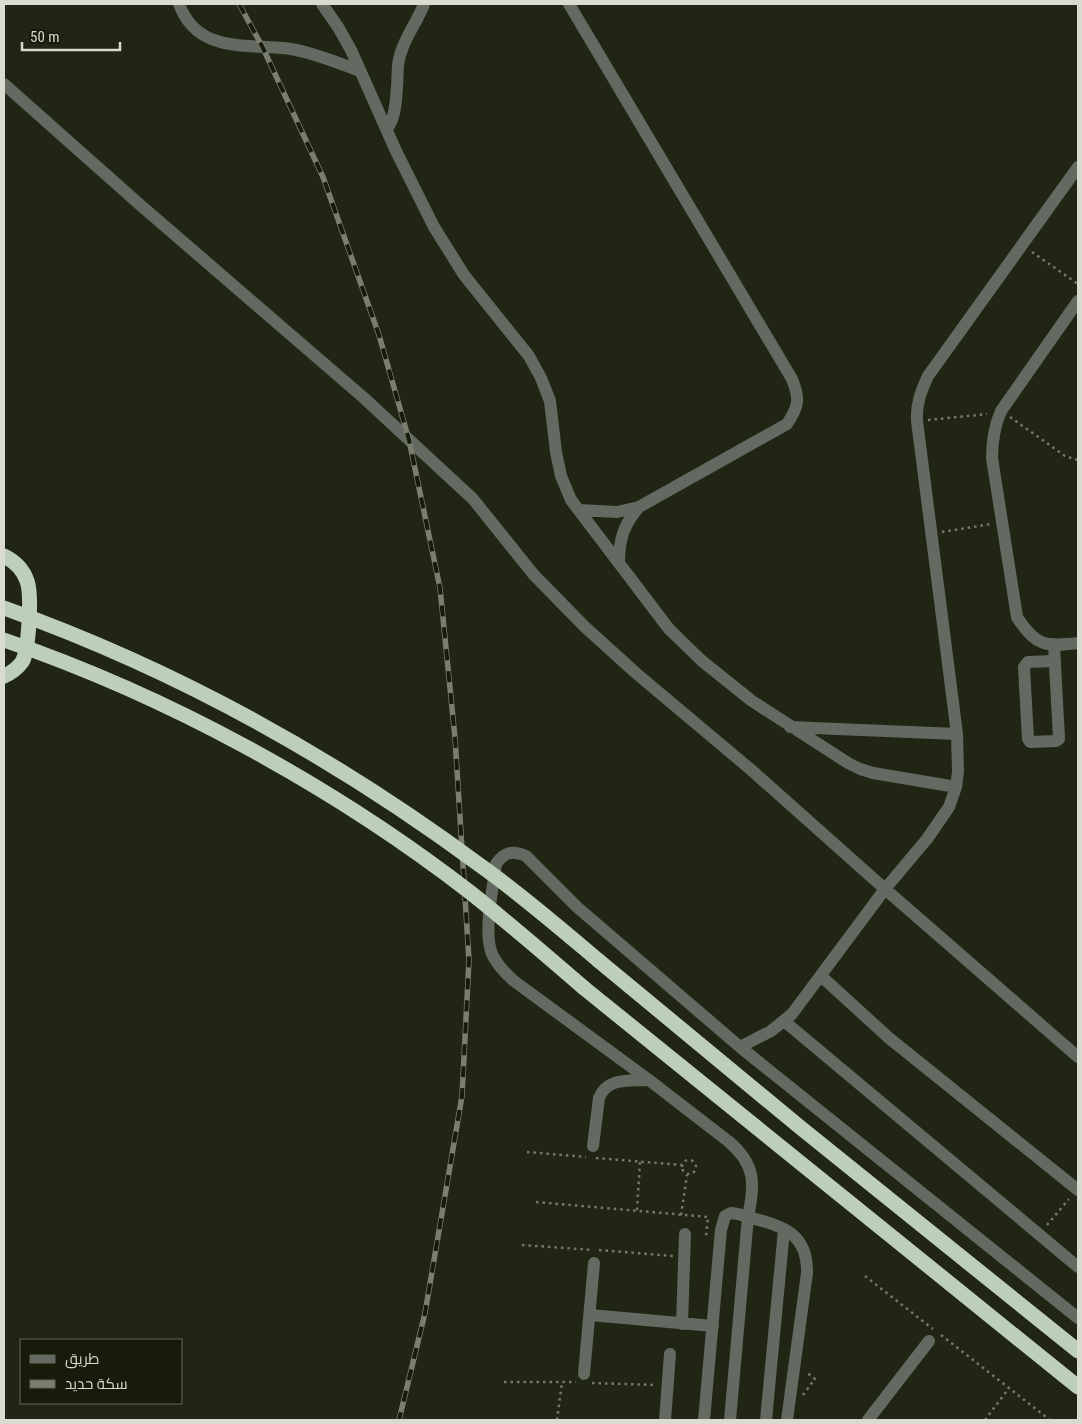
<svg xmlns="http://www.w3.org/2000/svg" width="1082" height="1424" font-family="'Roboto Condensed',Cairo,sans-serif">
<rect width="100%" height="100%" fill="#212513"/>
<g fill="none" stroke-linecap="round" stroke-linejoin="round">
<path stroke="#76796a" stroke-width="2.5" stroke-dasharray="2.5 4" stroke-linecap="butt" d="M1032,252L1078,284
M1010,417L1065,456L1078,460
M928,420L987,414
M942,532L991,524
M527,1152L586,1157
M596,1158L682,1165
M682 1167a7 7 0 1 1 14 0a7 7 0 1 1-14 0Z
M536,1202L708,1217L706,1236
M637,1210L640,1162
M681,1215L687,1175
M1047,1225L1069,1199
M522,1245L593,1250
M599,1250L673,1256
M865,1276L933,1329
M941,1335L1050,1420
M504,1382H576
M592,1383L656,1385
M803,1395L815,1379L806,1372
M557,1420L562,1382
M985,1420L1009,1388"/>
<path stroke="#636a62" stroke-width="12" d="M179,4C198,55 248,43 291,49C315,53 338,63 360,71
M322,4L338,27L351,50L396,151L434,227L464,275L529,356L541,378L550,401L556,452L561,476L571,500L669,629L702,661L752,701L848,763L860,769L873,773L956,787
M569,4L792,379C800,399 799,406 787,424L639,507L617,512L579,510
M4,84L138,203L364,398L473,499L534,575L585,627L637,674L749,768L885,889L1078,1057
M386,129C398,120 397,80 398,65C401,42 416,25 424,4
M1078,301L1001,411C994,427 992,440 992,458L1017,617C1035,646 1046,647 1078,643
M619,562C619,539 624,524 639,507
M1054,646L1059,738V739L1056,741L1030,742L1028,739L1024,667L1028,662L1055,661
M790,727L957,734
M821,976L889,1038L1078,1190
M784,1021L1078,1267
M740,1047L771,1031L792,1014L885,889L927,839L949,807L956,787L958,772L957,734L917,421C916,404 921,391 928,376L1078,167
M593,1146L599,1098C607,1077 630,1081 649,1080
M590,1315L713,1326
M682,1324L685,1234
M584,1374L594,1263
M665,1420L670,1354
M704,1420L721,1230L725,1216L731,1213L738,1214C774,1225 808,1227 807,1273L787,1420
M730,1420L748,1217C755,1184 756,1164 728,1141L649,1080L514,981C505,973 497,965 492,954C483,932 493,889 496,864C504,852 512,850 526,856L577,907L740,1047L1078,1318
M766,1420L784,1230
M868,1420L929,1341"/>
<path stroke="#bdcebb" stroke-width="15" d="M4,556C14,561 23,569 27,581C32,594 29,651 22,662C17,669 11,673 4,676
M599,961L801,1128L1078,1351
M584,988L1078,1387"/>
<defs>
<path id="rail" d="M239,4L262,46L323,177L379,335L409,440L440,588L455,738L469,960L462,1096L425,1313L399,1420"/>
</defs>
<use href="#rail" stroke="#7b7e6f" stroke-width="5.5"/>
<use href="#rail" stroke="#181b09" stroke-width="4" stroke-dasharray="11" stroke-linecap="butt"/>
<path stroke="#bdcebb" stroke-width="15" d="M4,608C175,669 335,758 481,866C522,895 560,928 599,961
M4,640C168,696 334,787 471,893C510,924 547,956 584,988"/>
</g>
<rect width="1082" height="1424" fill="none" stroke="#d9dbd0" stroke-width="10"/>
<rect x="20" y="1339" width="162" height="65" fill="#181b09" stroke="#656859"/>
<rect x="30" y="1355" width="25" height="8" fill="#636a62" stroke="#656859"/>
<text x="65" y="1364" font-size="15" fill="#d9dbd0">طريق</text>
<rect x="30" y="1380" width="25" height="8" fill="#7b7e6f" stroke="#656859"/>
<text x="65" y="1389" font-size="15" fill="#d9dbd0">سكة حديد</text>
<path d="M22 42v8h98v-8" fill="none" stroke="#d9dbd0" stroke-width="2.5"/>
<text x="30" y="42" font-size="15" fill="#d9dbd0" stroke="#181b09" stroke-width="4" paint-order="stroke">50 m</text>
</svg>
